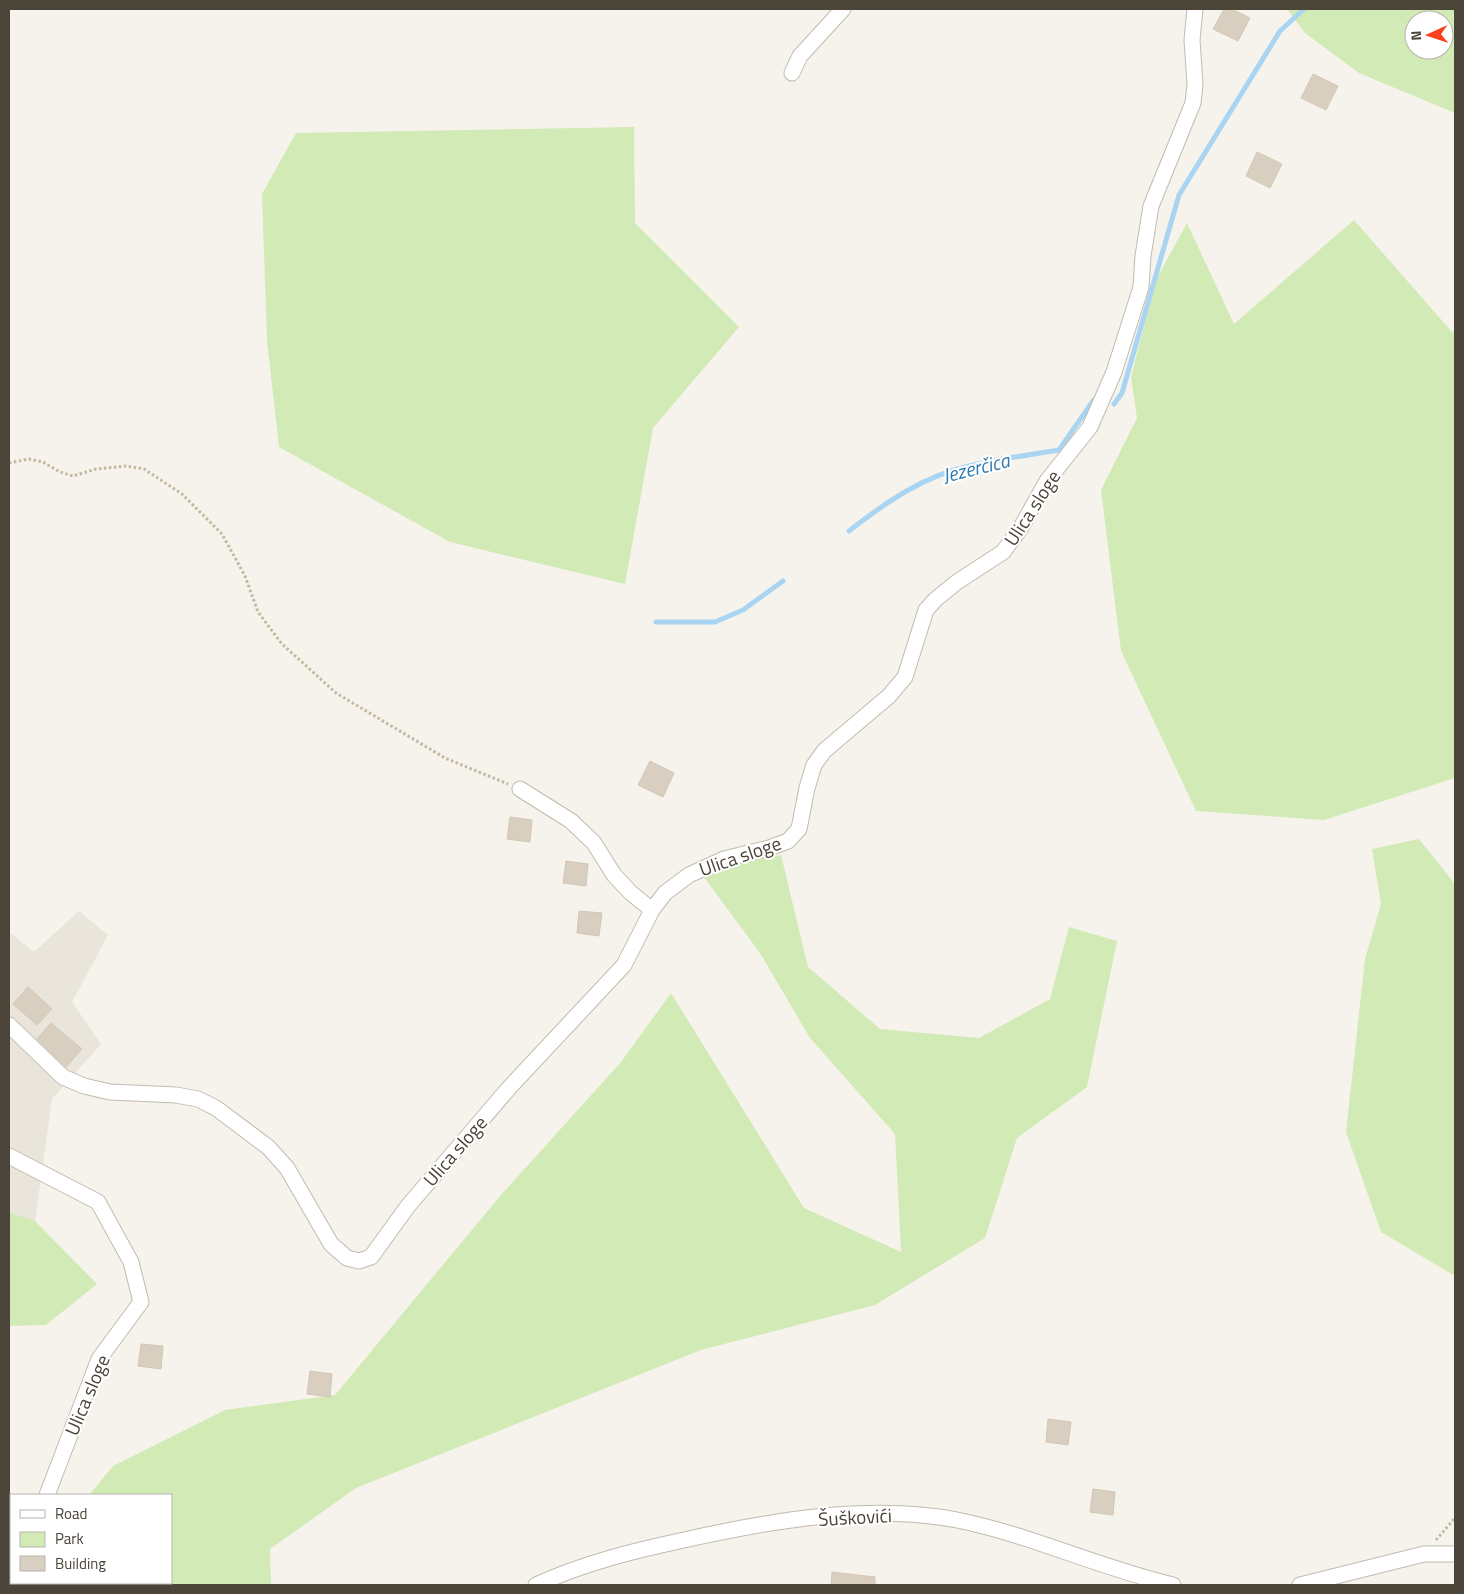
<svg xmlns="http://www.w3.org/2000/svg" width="1464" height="1594" font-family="'Titillium Web',sans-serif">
<rect width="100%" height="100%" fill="#f6f3ec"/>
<path fill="#eae5da" d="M79,911L108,935L72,1002L101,1044L52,1099L35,1221L9,1212V932L34,952Z"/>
<path fill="#d2eab5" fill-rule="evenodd" d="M1287,9H1455V113L1359,73L1305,33ZM1414,20H1444V50H1414Z
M634,127L635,223L739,327L653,428L625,584L450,542L279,447L267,341L262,194L296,133Z
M1354,220L1452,332L1455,329V778L1324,820L1196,811L1121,651L1101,490L1137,418L1131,377L1156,280L1187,223L1234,324Z
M1419,839L1455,884V1276L1381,1232L1346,1132L1365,959L1381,904L1372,849Z
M781,855L808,967L880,1029L979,1038L1050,999L1069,927L1117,941L1087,1087L1017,1138L985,1238L875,1305L701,1350L356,1488L270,1549L271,1585H9V1545H11V1583H171V1495H89L113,1466L225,1410L335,1395L501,1195L621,1062L671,993L804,1208L901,1252L895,1134L810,1038L760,953L695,865Z
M9,1212L35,1221L97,1284L46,1325L9,1326Z"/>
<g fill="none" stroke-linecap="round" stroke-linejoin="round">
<path stroke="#a9d4f2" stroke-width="5" d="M1114,404L1122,393L1179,195L1280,31L1304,9
M849,531C885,503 923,476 969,466C998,459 1029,455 1059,450L1093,401
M656,622H715L743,610L783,581"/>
</g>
<path fill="#d8cfc1" stroke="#d3c7b4" d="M1224,9H1232L1250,18L1238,41L1213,29Z
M1313,74L1338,86L1326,110L1301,98Z
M1257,152L1282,164L1270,188L1246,176Z
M650,761L674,773L663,797L638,785Z
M510,817L532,820L530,842L507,839Z
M566,861L588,864L586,886L563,883Z
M579,911L602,913L599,936L577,933Z
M28,987L52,1009L37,1025L13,1004Z
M51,1023L82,1049L66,1067L37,1039Z
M141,1344L163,1346L161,1369L138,1366Z
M310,1371L332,1374L330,1397L307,1394Z
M1048,1419L1071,1422L1068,1445L1046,1442Z
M1093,1489L1115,1492L1113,1515L1090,1512Z
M832,1572L875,1577V1585H831Z"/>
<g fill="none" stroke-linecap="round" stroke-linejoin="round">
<defs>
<path id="street" d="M792,73L800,56L843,9
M520,789L571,821L594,843L614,875L631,893L652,910
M9,1025L63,1077L84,1086L110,1092L176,1095L198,1099L216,1108L268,1147L287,1168L331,1244L347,1258L359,1261L371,1257L408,1206L509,1088L624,965L652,910L665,893L689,875L724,859L769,848L788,841L799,829L807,788L814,765L824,751L889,696L905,677L926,610L936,599L957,582L1003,552L1020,529L1047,481L1090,427L1114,372L1141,287L1143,256L1151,206L1193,103L1195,84L1192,40L1195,9
M9,1156L98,1202L131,1262L141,1302L99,1359L47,1495
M9,1528L11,1527
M536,1585C584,1563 633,1551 684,1540C769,1521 870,1503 957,1520C1031,1535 1100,1568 1173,1585
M1300,1585L1424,1554H1455"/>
</defs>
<use href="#street" stroke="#c2bbae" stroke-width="17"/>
<path stroke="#c4b79f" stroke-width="3" stroke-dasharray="2.5 2.5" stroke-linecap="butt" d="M9,463L29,459L43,462L60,472L73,476L96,469L126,466L144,469L182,494L222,534L245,576L258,612L282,644L336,693L445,758L508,784
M1436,1540L1455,1518"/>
<use href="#street" stroke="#fff" stroke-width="15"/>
</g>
<g text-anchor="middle" stroke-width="4" stroke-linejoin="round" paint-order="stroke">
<g font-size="19" fill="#4b4439" stroke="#fff">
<text transform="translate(1032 508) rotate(-57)" y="7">Ulica sloge</text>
<text transform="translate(740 856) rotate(-19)" y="7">Ulica sloge</text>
<text transform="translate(455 1151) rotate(-49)" y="7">Ulica sloge</text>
<text transform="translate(87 1395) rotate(-67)" y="7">Ulica sloge</text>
<text transform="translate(855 1517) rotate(-3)" y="7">Šuškovići</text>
</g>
<g font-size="20" font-style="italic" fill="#2e7ab2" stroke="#fff">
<text transform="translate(976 468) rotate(-14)" y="7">Jezerčica</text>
</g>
</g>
<rect width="1464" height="1594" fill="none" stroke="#4b4439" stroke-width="20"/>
<rect x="10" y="1494" width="162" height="90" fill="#ffffff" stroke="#b7b4b0"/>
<rect x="20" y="1510" width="25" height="8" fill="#ffffff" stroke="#b7b4b0"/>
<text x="55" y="1519" font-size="15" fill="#4b4439">Road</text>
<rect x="20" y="1532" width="25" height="15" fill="#d2eab5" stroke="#b7b4b0"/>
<text x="55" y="1544" font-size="15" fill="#4b4439">Park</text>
<rect x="20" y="1556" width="25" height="15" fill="#d8cfc1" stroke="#b7b4b0"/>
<text x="55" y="1569" font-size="15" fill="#4b4439">Building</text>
<g transform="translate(1429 35) rotate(267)"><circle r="24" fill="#ffffff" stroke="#b7b4b0"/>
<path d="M0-4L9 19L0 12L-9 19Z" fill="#fc3f1d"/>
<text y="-8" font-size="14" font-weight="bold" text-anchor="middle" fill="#4b4439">N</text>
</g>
</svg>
